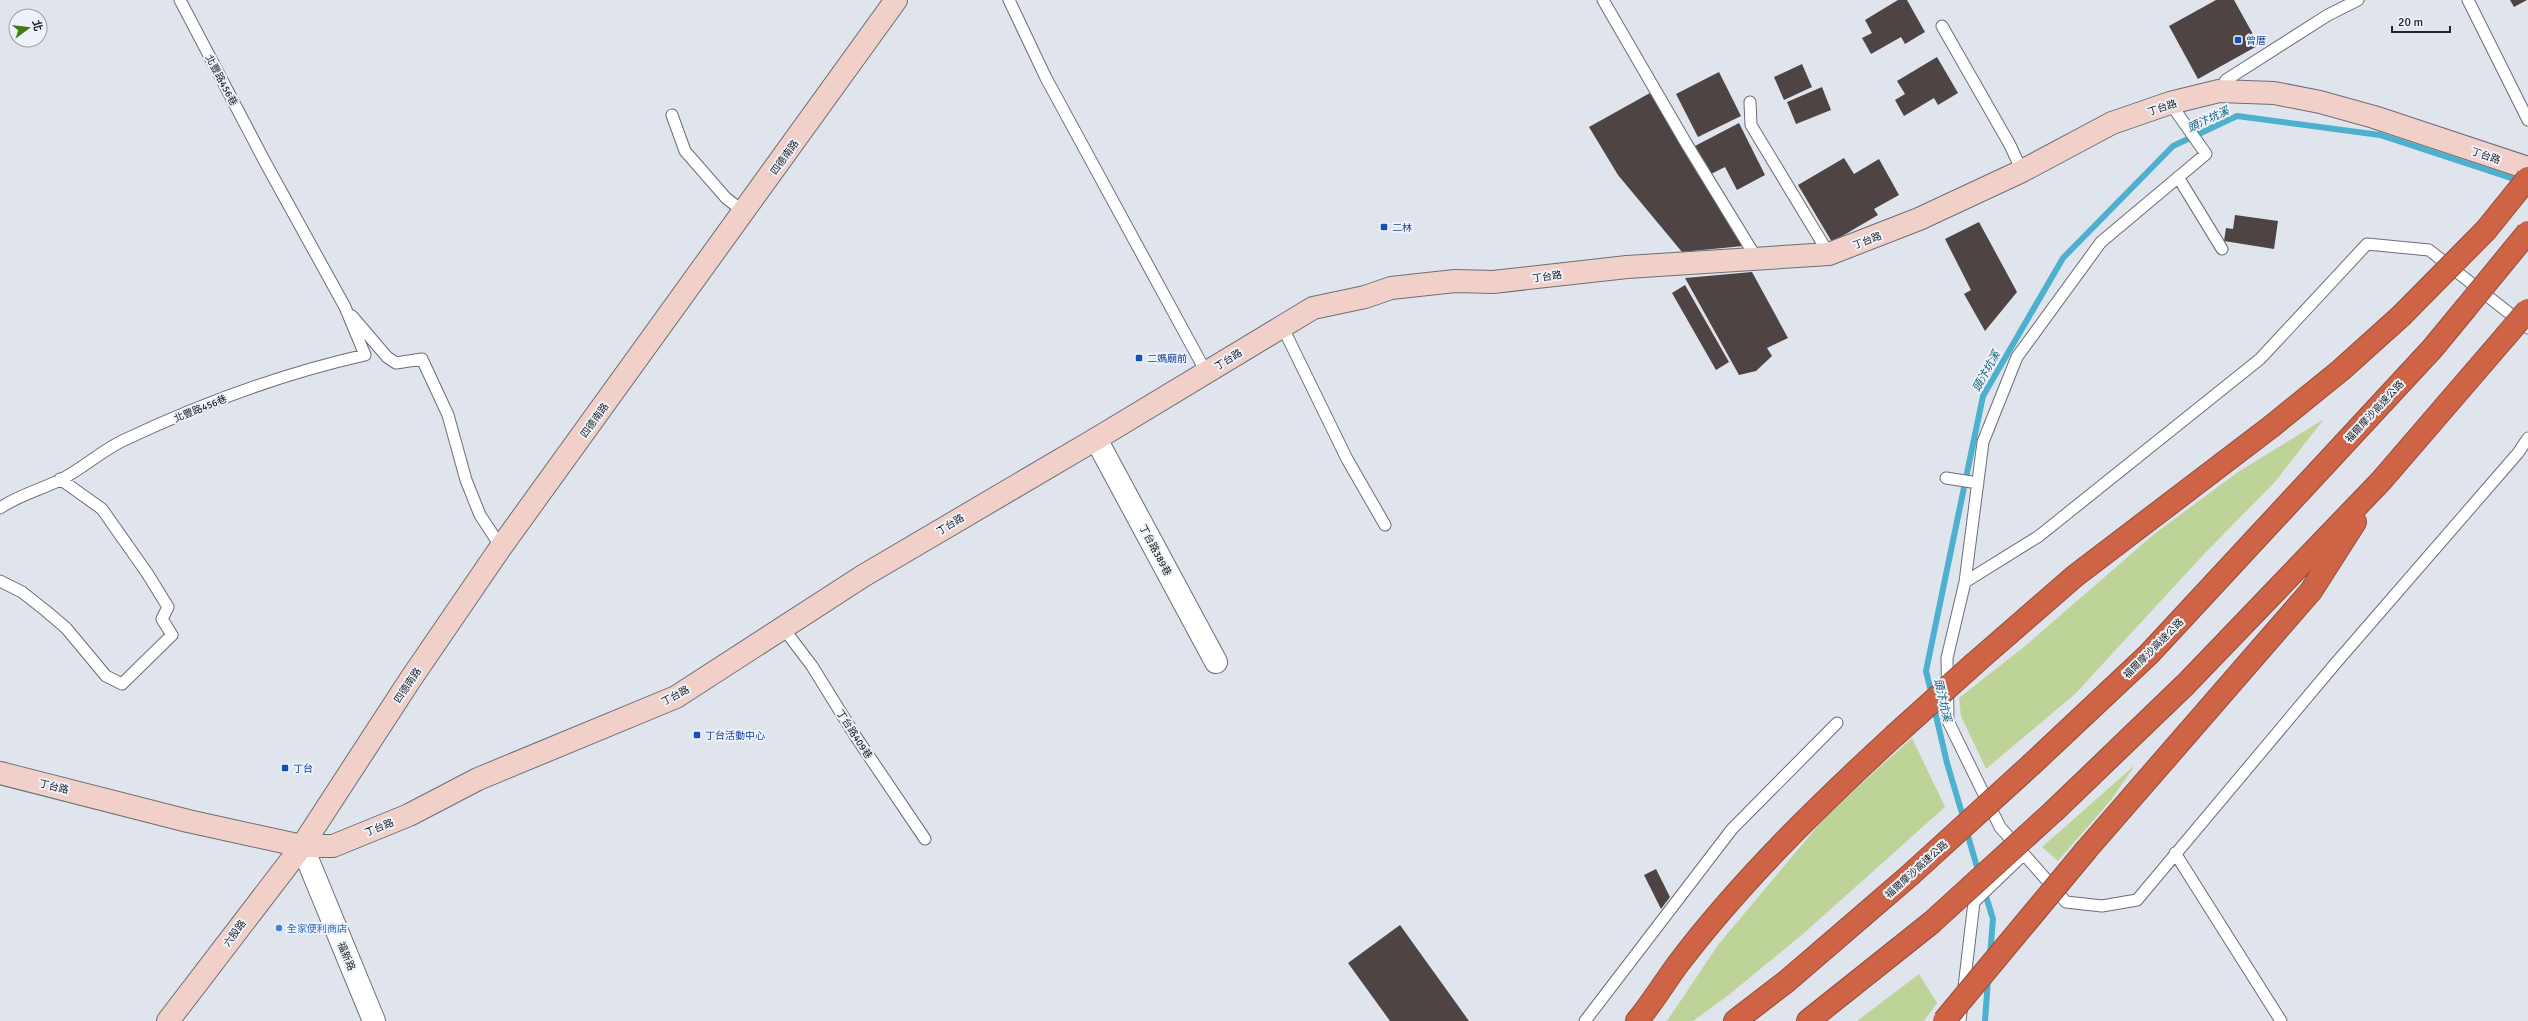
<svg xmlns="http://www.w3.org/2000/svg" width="2528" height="1021" font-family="Signika,'Noto Sans TC',sans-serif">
<rect width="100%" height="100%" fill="#e0e4ec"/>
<path fill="#bed398" d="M2324,419L2274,483L2204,554L2076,693L1986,769L1961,716L1959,698L2025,646L2153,535L2238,472Z
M1912,738L1945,807L1804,933L1730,994L1693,1021H1667L1718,945L1826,816Z
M2135,765L2111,800L2058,861L2042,847Z
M1919,974L1937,1003L1924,1021H1857Z"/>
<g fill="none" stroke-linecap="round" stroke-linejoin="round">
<path stroke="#4db0ce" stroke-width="6" d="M1932,696L1926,671L1983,396L2063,258L2173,146L2237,116L2380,135L2520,181
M1934,707L1947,763L1964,820
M1966,829L1979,874
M1984,890L1993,919L1990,956
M1985,1021L1988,979"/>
</g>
<path fill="#4d4443" d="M1898,0H1907L1925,32L1905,44L1901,37L1871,54L1862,38L1872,33L1865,20Z
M2216,0H2234L2259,45L2198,79L2169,26Z
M2510,0H2527L2514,7Z
M1937,57L1958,93L1938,105L1934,98L1904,116L1895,100L1905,94L1897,81Z
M1802,64L1812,87L1784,100L1774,77Z
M1719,72L1741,116L1698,137L1676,94Z
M1822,87L1831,110L1796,124L1787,102Z
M1650,93L1743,246L1682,252L1618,175L1589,127Z
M1739,123L1765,175L1737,190L1725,167L1709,175L1695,146Z
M1844,158L1854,174L1879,159L1899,195L1874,209L1878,215L1832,242L1798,185Z
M2235,215L2278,221L2274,249L2224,241L2226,228L2233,229Z
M1979,222L2017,292L1985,331L1964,294L1971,290L1945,239Z
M1752,272L1788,338L1767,348L1772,356L1756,371L1739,375L1685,278Z
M1685,285L1729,362L1716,370L1672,293Z
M1656,869L1670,897L1661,909L1644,875Z
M1400,925L1469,1021H1390L1348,963Z"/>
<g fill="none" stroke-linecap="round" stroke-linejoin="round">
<defs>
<path id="lane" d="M1009,0L1046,78L1206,372
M1603,0L1686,143L1757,259
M2468,0L2528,120
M1942,26L2010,145L2022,171
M2219,91L2226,80L2328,15L2358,0
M1750,102L1751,125L1829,254
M2170,103L2206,154L2101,242L2017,357L1983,442L1965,582L1947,658L1948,721L2000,827L2066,902L2102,906L2137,900L2335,664L2518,453L2528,438
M672,115L685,151L726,198L744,212
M2178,177L2222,249
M352,316L387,357L396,363L422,359L448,415L466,480L480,515L501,547
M1282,326L1347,459L1385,525
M1946,478L1978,483
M0,508C19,495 40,490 60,480C82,469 100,452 122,441C200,404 281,374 365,355L345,307L265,162L180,0
M0,581L22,592L46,611L66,628L106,676L122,684L172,635L162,619L168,607L147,573L102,509L60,479
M1965,582L2039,536L2260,359L2367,244L2429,250L2528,328
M784,629L812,666L856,737L925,839
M2175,853L2281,1021
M1585,1021L1732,829L1837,723
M1960,1021L1974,902L2024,854"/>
<path id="street" d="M1096,439L1216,662
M302,846L374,1021"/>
<path id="secondary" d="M0,773L188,821L302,846H333L409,815L478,779L676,697L863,576L1096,439L1313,308L1365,297L1391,288L1455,281L1493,282L1627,267L1829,254L1919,219L2022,171L2112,123L2170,103L2219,91L2274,93L2320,102L2374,117L2528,168
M168,1021L302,846L410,680L501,547L896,0"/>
<path id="highway" d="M1975,663L2075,576L2272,426L2341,370L2401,316
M2032,764L2149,654L2432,349L2465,309
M2055,810L2186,684L2381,481L2505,337
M2087,849L2311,591L2355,522
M1637,1021C1652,1003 1664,983 1678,964C1741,881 1818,806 1894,736
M1735,1021L1787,981L1909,876
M1808,1021L1931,923"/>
</defs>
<use href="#lane" stroke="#6b6e75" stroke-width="13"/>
<use href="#street" stroke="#6b6e75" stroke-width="24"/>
<use href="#secondary" stroke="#6b6e75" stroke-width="24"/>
<use href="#highway" stroke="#924d3b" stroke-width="24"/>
<use href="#lane" stroke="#fff" stroke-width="11"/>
<use href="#street" stroke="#fff" stroke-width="22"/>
<use href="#secondary" stroke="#f0d0c8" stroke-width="22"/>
<use href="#highway" stroke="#ce6346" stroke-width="22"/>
<defs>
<path id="highway-bridge" d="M2465,309L2528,232
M2401,316L2486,230L2528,178
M2505,337L2528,310
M1894,736L1975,663
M1909,876L2032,764
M1931,923L2055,810
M1944,1021L2087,849"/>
</defs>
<use href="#highway-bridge" stroke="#924d3b" stroke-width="24" stroke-linecap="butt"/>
<use href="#highway-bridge" stroke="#ce6346" stroke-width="22"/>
</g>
<g fill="#1a4fb4" stroke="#edf2fa" stroke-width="1.5">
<rect x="2234" y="36" width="8" height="8" rx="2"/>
<rect x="1380" y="223" width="8" height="8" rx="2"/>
<rect x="1135" y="354" width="8" height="8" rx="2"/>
<rect x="693" y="731" width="8" height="8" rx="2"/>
<rect x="281" y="764" width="8" height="8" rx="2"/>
</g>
<circle fill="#3f7fe0" stroke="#edf2fa" stroke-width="1.5" cx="279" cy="928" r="4"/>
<g text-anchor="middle" stroke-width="4" stroke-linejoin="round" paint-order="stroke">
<g font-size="10" fill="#164399" stroke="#edf2fa" text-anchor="start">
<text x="2246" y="44">曾厝</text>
<text x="1392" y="231">二林</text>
<text x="1147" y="362">二媽廟前</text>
<text x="705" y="739">丁台活動中心</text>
<text x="293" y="772">丁台</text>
</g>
<g font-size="10" fill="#222326" stroke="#edf2fa">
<text transform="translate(222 80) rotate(62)" y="4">北豐路456巷</text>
<text transform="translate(2162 107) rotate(-18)" y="4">丁台路</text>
<text transform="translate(2486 155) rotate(19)" y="4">丁台路</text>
<text transform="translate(784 157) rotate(-54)" y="4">四德南路</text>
<text transform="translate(1867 240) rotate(-21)" y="4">丁台路</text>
<text transform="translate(1547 276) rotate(-8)" y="4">丁台路</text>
<text transform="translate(1228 359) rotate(-31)" y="4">丁台路</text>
<text transform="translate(200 408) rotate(-22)" y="4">北豐路456巷</text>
<text transform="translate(2374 411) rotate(-47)" y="4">福爾摩沙高速公路</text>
<text transform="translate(594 420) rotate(-54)" y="4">四德南路</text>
<text transform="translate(950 524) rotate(-31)" y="4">丁台路</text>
<text transform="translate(1156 550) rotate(62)" y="4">丁台路389巷</text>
<text transform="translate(2153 648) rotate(-45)" y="4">福爾摩沙高速公路</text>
<text transform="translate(407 685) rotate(-56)" y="4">四德南路</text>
<text transform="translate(675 695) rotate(-28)" y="4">丁台路</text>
<text transform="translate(855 734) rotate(57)" y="4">丁台路409巷</text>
<text transform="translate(54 786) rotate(14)" y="4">丁台路</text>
<text transform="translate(379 827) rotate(-22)" y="4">丁台路</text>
<text transform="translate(1916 869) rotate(-42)" y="4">福爾摩沙高速公路</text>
<text transform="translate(234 933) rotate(-54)" y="4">六股路</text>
<text transform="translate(347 956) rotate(67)" y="4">福新路</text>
</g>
<g font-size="10" fill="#366cbe" stroke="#edf2fa" text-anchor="start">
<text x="287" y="932">全家便利商店</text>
</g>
<g font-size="11" font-style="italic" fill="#0d5f74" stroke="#edf2fa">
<text transform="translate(2208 119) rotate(-25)" y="4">頭汴坑溪</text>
<text transform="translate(1986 371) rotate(-61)" y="4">頭汴坑溪</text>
<text transform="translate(1943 700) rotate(77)" y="4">頭汴坑溪</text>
</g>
</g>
<g transform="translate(28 28) rotate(75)"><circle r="19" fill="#edf2fa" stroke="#9c9fa5"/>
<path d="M0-3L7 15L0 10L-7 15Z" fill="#437b10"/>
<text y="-6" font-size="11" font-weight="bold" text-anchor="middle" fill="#222326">北</text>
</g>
<path d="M2392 26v6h58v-6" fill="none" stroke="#222326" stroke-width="2"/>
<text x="2398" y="26" font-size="12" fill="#222326" stroke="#edf2fa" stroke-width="3" paint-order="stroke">20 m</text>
</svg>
